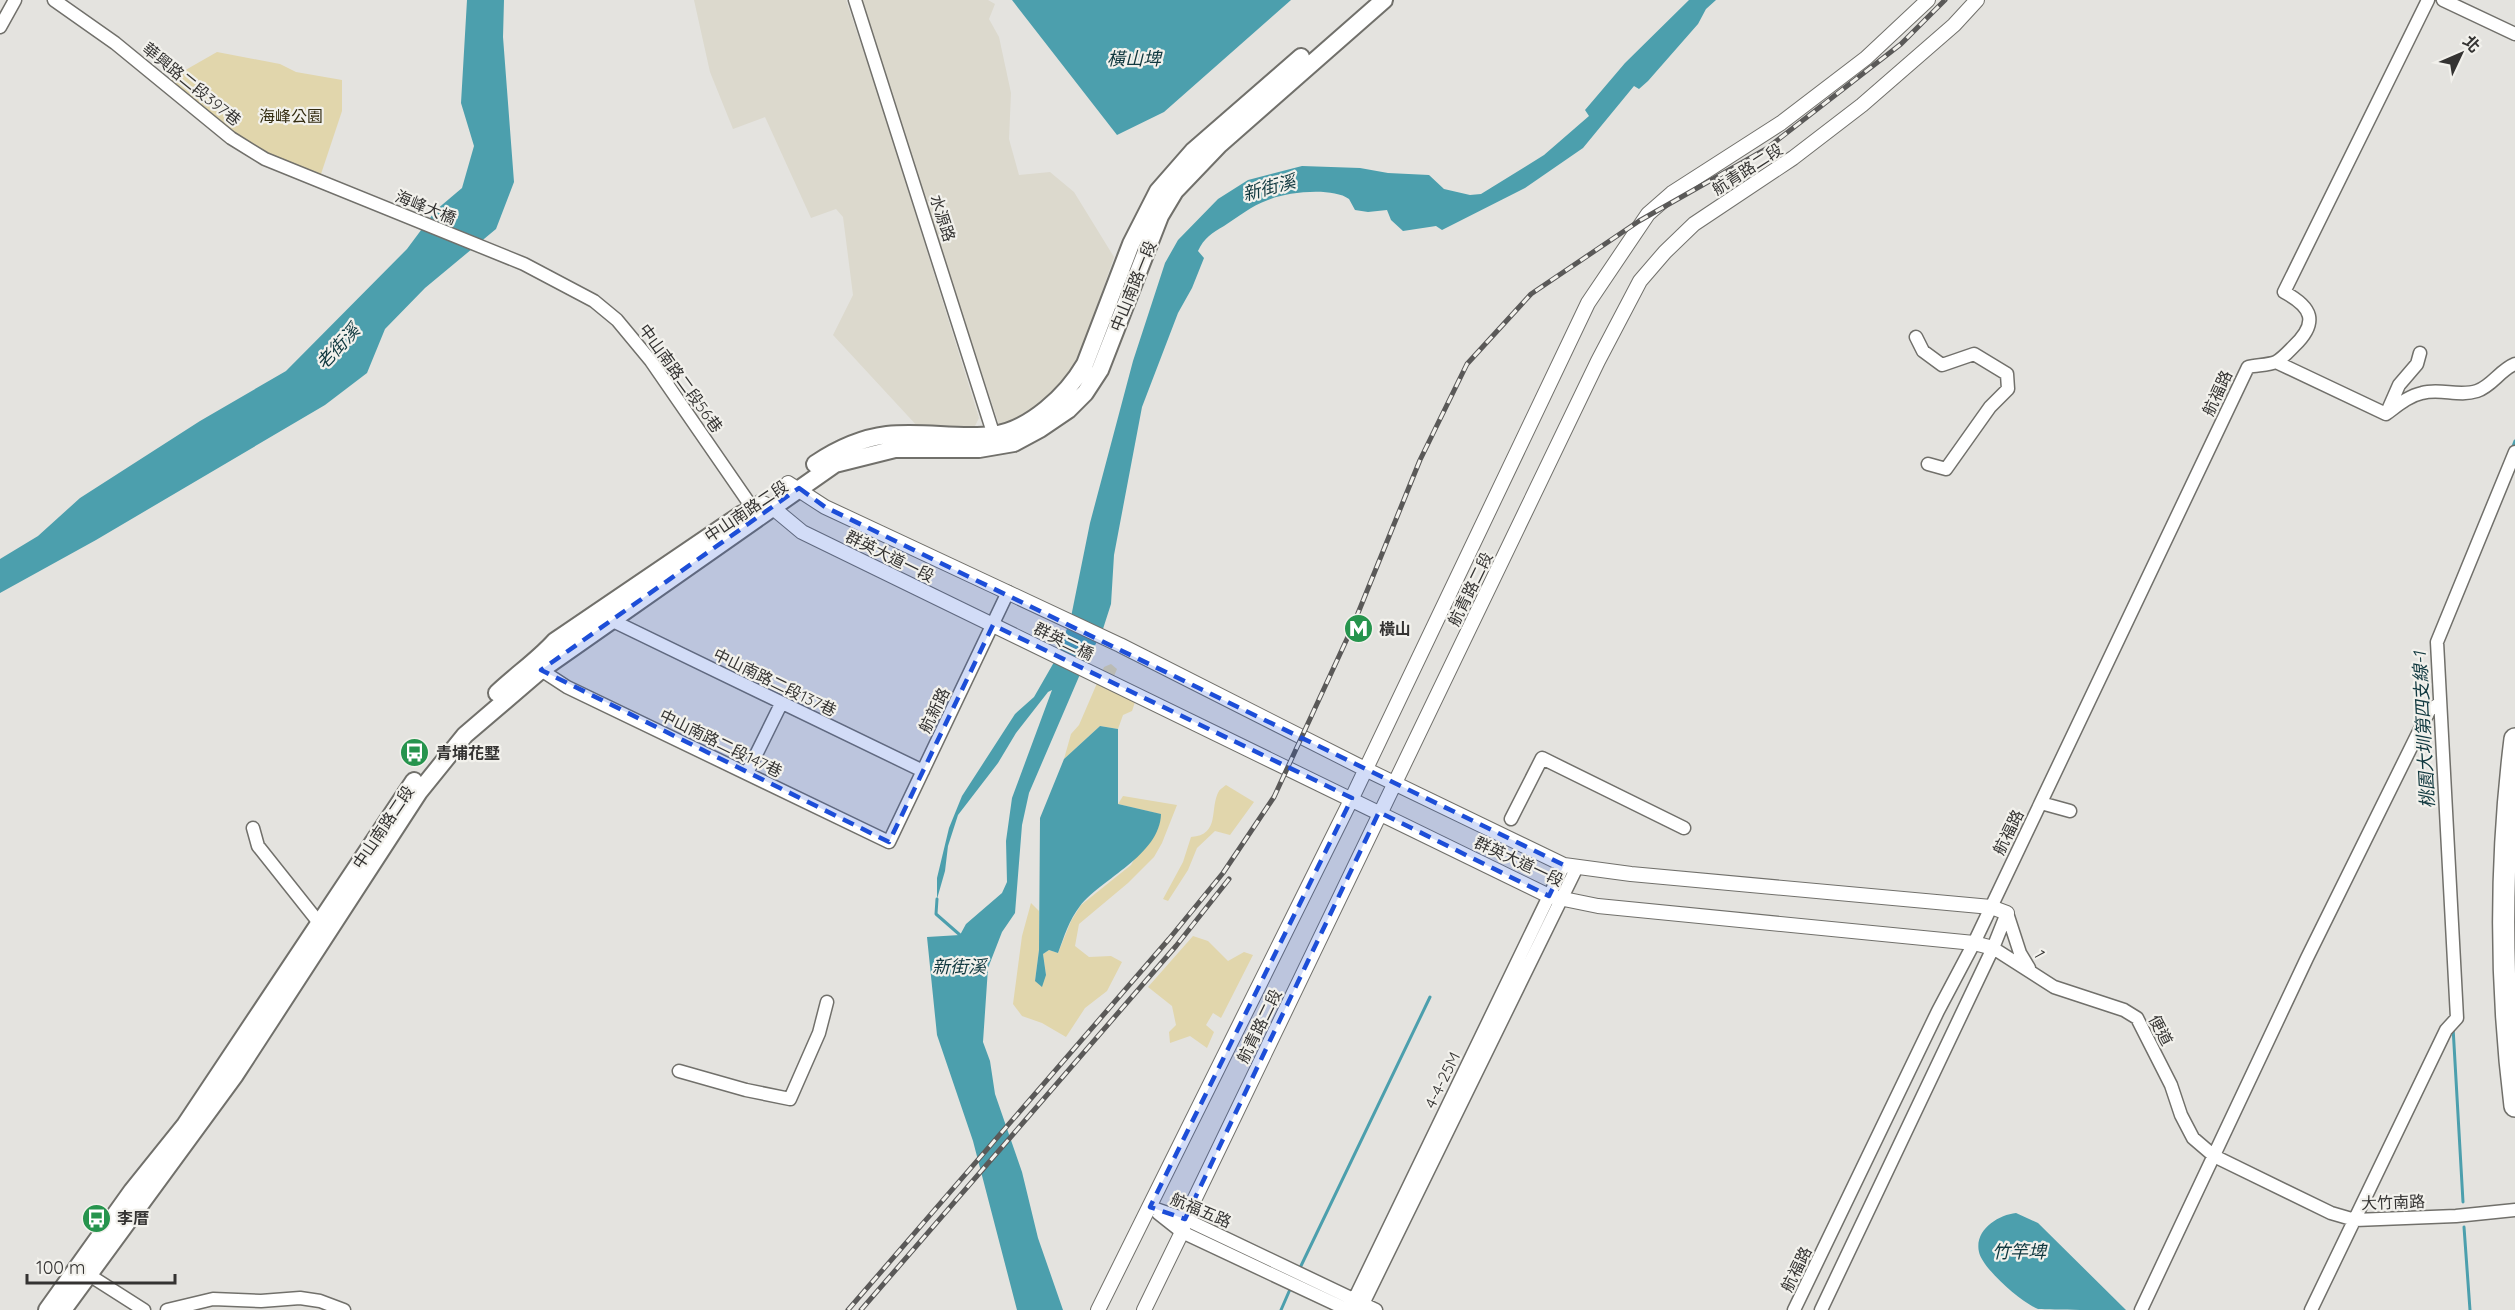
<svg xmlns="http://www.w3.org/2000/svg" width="2515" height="1310" font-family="Quicksand,'Noto Sans TC',sans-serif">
<rect width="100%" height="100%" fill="#e4e3df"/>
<path fill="#dcd9cd" d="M694,0H846L879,97L979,418L975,426L965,431L919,428L833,335L853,295L843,217L836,209L811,218L765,117L733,129L710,72Z
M859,0H988L995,4L989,19L999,37L1011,93L1009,139L1019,175L1050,172L1074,192L1114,257L1082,350L1068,374L1045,402L1018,419L999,425Z"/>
<path fill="#e1d6ac" d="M217,52L280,64L296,72L342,80V111L321,174L270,155L233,134L168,80Z
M1111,664L1117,669L1112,681L1136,699L1132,711L1123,715L1118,729L1100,726L1064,759L1071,734L1079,725L1104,667Z
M1226,785L1254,802L1230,835L1215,831L1197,848L1188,870L1168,901L1163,899L1183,862L1191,837C1221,835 1209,808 1219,791C1219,790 1226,785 1226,785Z
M1123,796L1177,805L1162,843L1154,857L1128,883L1079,924L1075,946L1089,957L1111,956L1122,962L1107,991L1085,1008L1066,1037L1042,1023L1022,1016L1013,1004L1022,936L1031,903L1039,911V950L1035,981L1046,975L1043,954L1049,950L1058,953L1071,921L1081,905L1131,865L1160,814L1118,804Z
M1193,936L1208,941L1228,961L1244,952L1253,955L1221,1018L1213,1013L1206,1025L1214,1032L1207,1048L1190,1036L1170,1043L1169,1032L1176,1025L1172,1006L1148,987Z"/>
<path fill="#4c9fad" d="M467,0H504L503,37L514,182L496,229L425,288L385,329L367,373L325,405L96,540L0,593V559L38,536L80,498L200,421L286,371L407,249L436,210L462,188L474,146L461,103Z
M1012,0H1291L1164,112L1117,135Z
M1689,0H1716L1706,9L1698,24L1648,81L1639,89L1634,86L1583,148L1525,188L1442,230L1436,226L1403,231L1391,220L1387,210L1368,212L1355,210L1349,199C1332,187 1287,192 1268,200C1251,206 1238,217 1224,226C1212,233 1204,238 1198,251L1204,258L1192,288L1178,313L1142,407L1114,555L1111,604L1102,632L1081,672L1029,793L1022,825L1015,913L1002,932L988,968L983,1042L990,1061L995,1094L1022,1172L1038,1238L1063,1310H1017L973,1141L937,1035L927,937L960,935L966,924L1002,893L1007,882L1006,841L1012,798L1052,690L1048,692L1016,733L998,763L958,815L948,846L945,871L937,899V878L949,828L962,796L1015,714L1034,697L1057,657L1071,617L1090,523L1133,361L1165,263L1178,240L1218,199L1248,180L1302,166L1360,168L1388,173L1429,175L1444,189L1470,195L1481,194L1544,155L1589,116L1585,110L1625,63Z
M1100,726L1118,729V804L1161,814C1160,855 1101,879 1080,906C1069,920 1064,937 1058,953L1049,950L1043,954L1046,975L1042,987L1035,981L1039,950L1040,818L1064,759Z
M2016,1213L2038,1223L2126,1310C2108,1310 2051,1310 2038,1309C2022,1303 1982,1268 1979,1252C1974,1230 1998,1215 2016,1213Z"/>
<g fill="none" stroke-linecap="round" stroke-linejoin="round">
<path stroke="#4c9fad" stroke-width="3" d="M2512,449L2515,441
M937,899L936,914L960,935
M2453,1027L2463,1202
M2464,1227L2470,1310
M1299,1270L1430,997
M1281,1310L1291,1287"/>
<defs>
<path id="minor" d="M54,0L115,43L231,138L265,159L524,264L594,301L617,320L651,361L758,516
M855,0L996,442
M2443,0L2515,34
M0,27L15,0
M1916,337L1923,351L1942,365L1974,354L2007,374L2008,389L1990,407L1946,469L1928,464
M2276,362L2386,414C2397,406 2408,396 2422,393C2440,388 2459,397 2477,391C2492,386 2500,370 2515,364
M2388,410L2399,385L2417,364L2420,353
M613,621L923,771
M541,670L567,687L889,842L1008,592
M747,773L781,704
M2041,803L2070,811
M1511,819L1542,758L1684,828
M253,828L258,846L320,924
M2007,913L2020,953L2029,968
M1993,948L2054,987L2124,1010L2137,1018L2171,1085L2181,1115L2193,1138L2214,1156L2331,1213L2355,1220L2456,1216L2515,1210
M679,1071L746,1090L790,1099L819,1033L827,1002
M1150,1207L1185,1219L1376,1310
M1158,1213L1182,1232L1348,1310
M89,1275L144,1310
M167,1310L213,1299L261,1301L300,1298L320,1301L344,1310
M1349,1310L1564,865
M1360,1310L1577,867
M1794,1310L1938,1011L1974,943L2248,367C2257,365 2269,365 2276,362C2283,358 2289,351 2294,346C2319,322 2312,307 2284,292L2428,0
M1821,1310L1993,948L2007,913
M2141,1310L2307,958L2430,709L2439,704
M2311,1310L2446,1030L2457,1018L2437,642L2515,452"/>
<path id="tertiary" d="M788,483L825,507L1120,645L1365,769L1564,865L1631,874L1991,907L2007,913
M760,502L772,507L802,532L1549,896L1598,906L1974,943L1993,948
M1098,1310L1352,798L1588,303L1648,214L1672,193L1781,123L1866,58L1928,0
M1144,1310L1182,1232L1185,1219L1598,361L1640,281L1665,252L1694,224L1793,158L1862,105L1954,25L1977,0"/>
<path id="secondary" d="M815,464C836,450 862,438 887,435C922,431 958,439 993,435C1030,430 1067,395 1085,364L1131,244L1158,191L1193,151L1301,57
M497,693C516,675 538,660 555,641L742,514
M47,1310L132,1191L185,1125L414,781
M63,1310L235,1075L419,792L465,735L541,670L835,464L895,449H979L1014,443L1040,429L1068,410L1085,393L1100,370L1160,216L1175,191L1219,145L1384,0"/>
<path id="motorway" d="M2515,739C2500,860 2500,985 2515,1106"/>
</defs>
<use href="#minor" stroke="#71706b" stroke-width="15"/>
<use href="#tertiary" stroke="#71706b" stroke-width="16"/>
<use href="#secondary" stroke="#71706b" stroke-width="20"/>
<use href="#motorway" stroke="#71706b" stroke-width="24"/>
<use href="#minor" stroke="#fff" stroke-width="12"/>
<use href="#tertiary" stroke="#fff" stroke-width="14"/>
<use href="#secondary" stroke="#fff" stroke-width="16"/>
<use href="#motorway" stroke="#fff" stroke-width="21"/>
<defs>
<path id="rail" d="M848,1310L1169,939L1223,873L1274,797L1352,628L1420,460L1467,364L1531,294L1639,221L1766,149L1901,44L1945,0
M861,1310L1176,946L1229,879"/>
</defs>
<use href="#rail" stroke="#5a5958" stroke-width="5"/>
<use href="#rail" stroke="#f2f1ec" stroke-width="3" stroke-dasharray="9" stroke-linecap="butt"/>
</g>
<path fill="#1d4ed8" fill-opacity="0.2" stroke="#1d4ed8" stroke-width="4.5" stroke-dasharray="12 8" stroke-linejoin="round" d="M799,488L825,507L1564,865L1549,896L1379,812L1185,1219L1150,1207L1352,798L993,625L889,842L541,670Z"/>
<defs>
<symbol id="metro-disc" viewBox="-11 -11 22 22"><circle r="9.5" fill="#26944d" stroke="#f2f1ec"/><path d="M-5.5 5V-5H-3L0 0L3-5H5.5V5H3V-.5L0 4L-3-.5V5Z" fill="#fff"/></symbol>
<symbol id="bus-disc" viewBox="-11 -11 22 22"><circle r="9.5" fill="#26944d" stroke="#f2f1ec"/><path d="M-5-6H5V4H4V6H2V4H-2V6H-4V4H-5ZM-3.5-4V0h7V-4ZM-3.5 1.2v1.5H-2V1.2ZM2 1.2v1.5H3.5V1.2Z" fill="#fff"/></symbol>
</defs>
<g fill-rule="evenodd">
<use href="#metro-disc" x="1342" y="612" width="33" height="33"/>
<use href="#bus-disc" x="398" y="736" width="33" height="33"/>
<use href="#bus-disc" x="80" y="1202" width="33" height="33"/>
</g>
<g text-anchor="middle" stroke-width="4.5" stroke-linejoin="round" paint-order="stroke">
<g font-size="16" fill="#343332" stroke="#f2f1ec">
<text transform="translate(192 84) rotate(39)" y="6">華興路二段397巷</text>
<text transform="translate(1747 169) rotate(-33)" y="6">航青路二段</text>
<text transform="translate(426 207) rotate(22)" y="6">海峰大橋</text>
<text transform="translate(943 218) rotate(72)" y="6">水源路</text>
<text transform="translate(1133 286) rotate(-68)" y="6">中山南路一段</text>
<text transform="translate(681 378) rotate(54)" y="6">中山南路二段56巷</text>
<text transform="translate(2217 393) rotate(-65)" y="6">航福路</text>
<text transform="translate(746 511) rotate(-34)" y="6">中山南路二段</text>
<text transform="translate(890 556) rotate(26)" y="6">群英大道一段</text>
<text transform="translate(1470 589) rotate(-64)" y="6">航青路二段</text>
<text transform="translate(1064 641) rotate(26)" y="6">群英二橋</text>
<text transform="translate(775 682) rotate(26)" y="6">中山南路二段137巷</text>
<text transform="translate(934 710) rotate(-64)" y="6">航新路</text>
<text transform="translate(721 743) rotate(26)" y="6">中山南路二段147巷</text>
<text transform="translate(383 827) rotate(-56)" y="6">中山南路二段</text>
<text transform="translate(2008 832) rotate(-64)" y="6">航福路</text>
<text transform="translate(1519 861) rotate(25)" y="6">群英大道一段</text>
<text transform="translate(2040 954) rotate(61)" y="6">1</text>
<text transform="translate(1259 1026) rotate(-64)" y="6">航青路二段</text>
<text transform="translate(2161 1030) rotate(62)" y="6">便道</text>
<text transform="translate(1442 1080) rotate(-64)" y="6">4-4-25M</text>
<text transform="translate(2393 1202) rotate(-2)" y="6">大竹南路</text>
<text transform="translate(1201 1210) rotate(23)" y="6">航福五路</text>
<text transform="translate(1796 1269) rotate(-64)" y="6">航福路</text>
</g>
<g font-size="16" fill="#342d11" stroke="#f2f1ec">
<text x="291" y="122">海峰公園</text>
</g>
<g font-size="16" font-weight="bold" fill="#343332" stroke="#f2f1ec" text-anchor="start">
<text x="1379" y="635">橫山</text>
<text x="436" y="759">青埔花墅</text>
<text x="117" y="1224">李厝</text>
</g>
<g font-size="18" font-style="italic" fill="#10383f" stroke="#f2f1ec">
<text x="1134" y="65">橫山埤</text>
<text transform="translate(1269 188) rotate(-15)" y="6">新街溪</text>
<text transform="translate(338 347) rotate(-47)" y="6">老街溪</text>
<text transform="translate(2424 730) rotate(-93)" y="6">桃園大圳第四支線-1</text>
<text x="959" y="973">新街溪</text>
<text x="2019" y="1258">竹竿埤</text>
</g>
</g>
<g transform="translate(2461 54) rotate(46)" stroke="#f2f1ec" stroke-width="4.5" paint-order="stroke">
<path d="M0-4.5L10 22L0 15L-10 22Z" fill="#343332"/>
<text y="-9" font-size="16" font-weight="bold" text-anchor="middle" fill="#343332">北</text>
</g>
<path d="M27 1274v9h148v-9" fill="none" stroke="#343332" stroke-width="3"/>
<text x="36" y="1274" font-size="18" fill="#343332" stroke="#f2f1ec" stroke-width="4.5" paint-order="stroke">100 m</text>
</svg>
